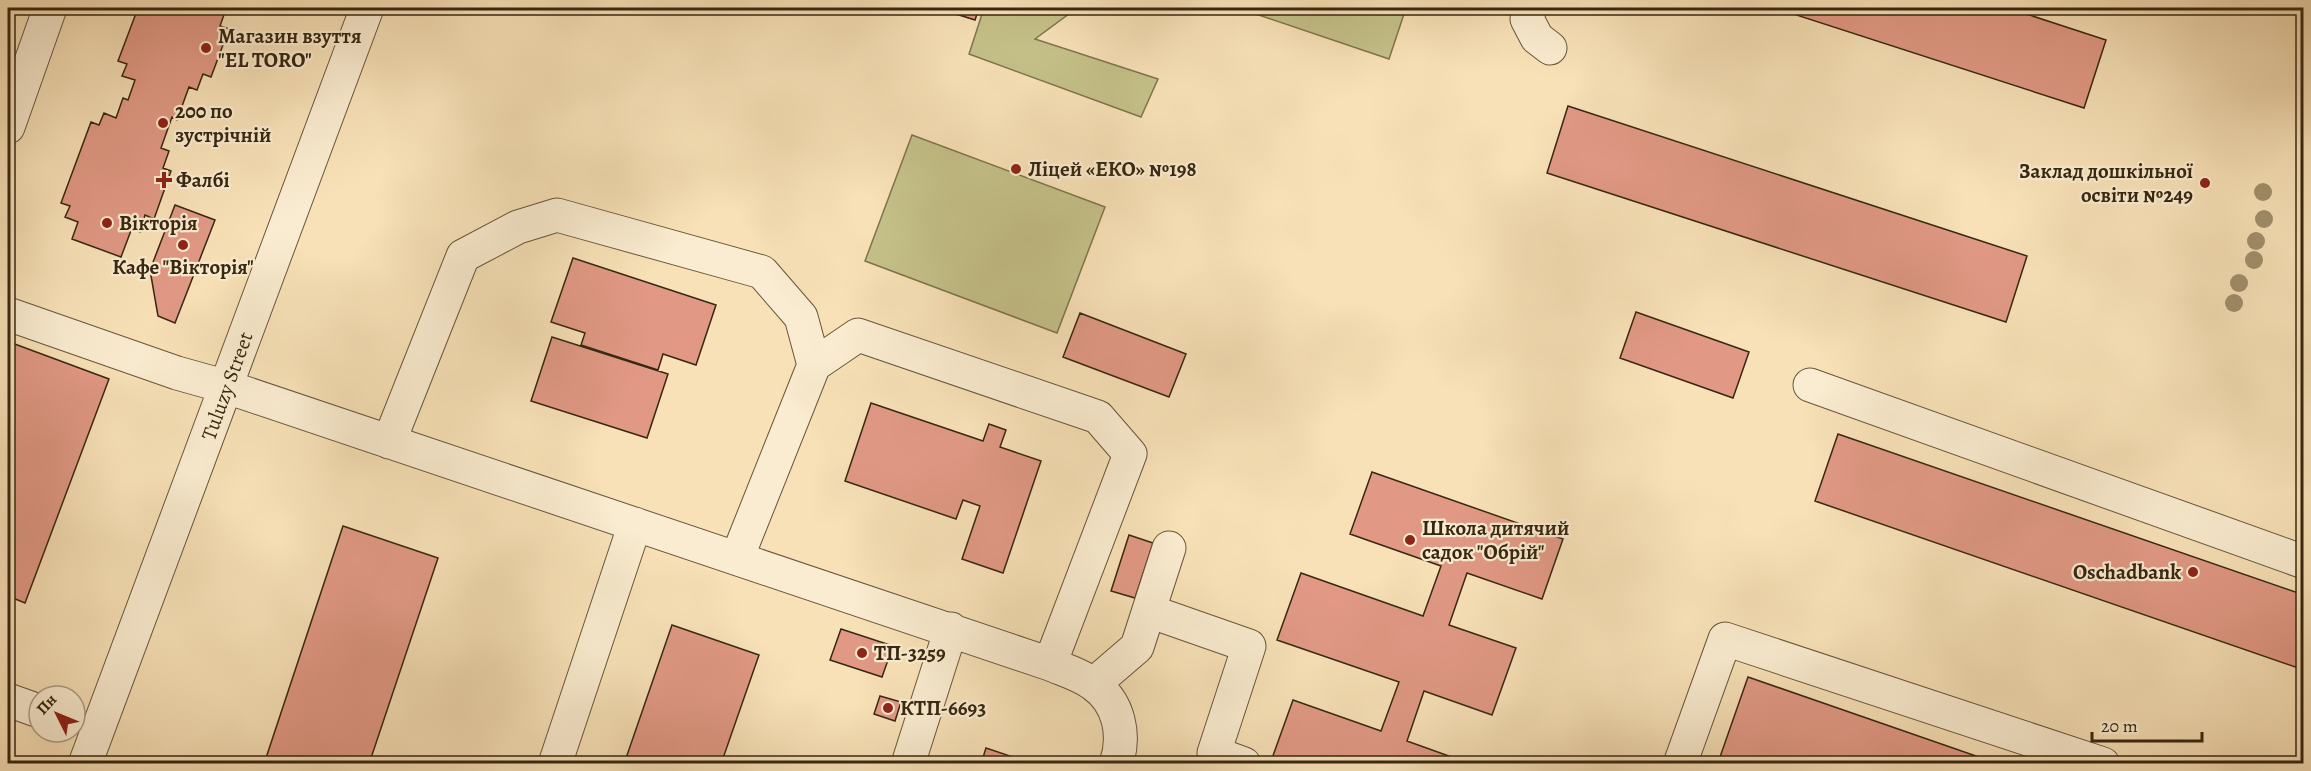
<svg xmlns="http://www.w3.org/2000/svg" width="2311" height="771" font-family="Alegreya,serif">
<rect width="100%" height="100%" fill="#f8e1b7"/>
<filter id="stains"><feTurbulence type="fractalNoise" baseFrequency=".00333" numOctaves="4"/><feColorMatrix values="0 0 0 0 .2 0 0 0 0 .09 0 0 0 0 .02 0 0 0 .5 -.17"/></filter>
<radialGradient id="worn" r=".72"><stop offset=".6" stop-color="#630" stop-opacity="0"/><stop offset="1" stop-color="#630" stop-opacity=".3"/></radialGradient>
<path fill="#c5c189" stroke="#7e744d" stroke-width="1.5" d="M984,8H1077L1035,39L1158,79L1141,117L969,54Z
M1238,8H1406L1389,59Z
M912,135L1105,207L1057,333L865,261Z"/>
<path fill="#e19985" stroke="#372711" stroke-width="1.5" d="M138,8H221L226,9L220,26L229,29L211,77L203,74L197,90L189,87L177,120L172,117L161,148L169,151L163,168L171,171L154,219L145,215L140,232L132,228L121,257L72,239L78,222L65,217L70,206L61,203L91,122L99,125L104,113L116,118L123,98L128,100L135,80L122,76L127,64L118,61Z
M937,8H979L975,20Z
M1775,8H2008L2106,40L2084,108Z
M1568,106L2027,256L2006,322L1547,173Z
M2304,160V181L2297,179Z
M175,205L215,220L175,323L158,316L150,270Z
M573,258L716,305L696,365L663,354L658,370L581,345L585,333L551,322Z
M1636,312L1749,352L1733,398L1620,358Z
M1080,313L1186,354L1169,397L1063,357Z
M552,337L668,374L647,438L531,401Z
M12,343L109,379L25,603L8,596V355Z
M871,403L983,441L989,424L1006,430L1000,447L1041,461L1003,573L962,559L980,506L963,500L956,519L845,481Z
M1838,434L2304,595V670L1815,501Z
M1372,472L1563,539L1542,599L1467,573L1449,625L1516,648L1492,715L1424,691L1407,741L1471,764H1270L1293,700L1381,731L1399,682L1277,640L1301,573L1423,616L1441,566L1350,534Z
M343,526L438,558L369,764H264Z
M1129,535L1153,543L1135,598L1111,591Z
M672,625L759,655L721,764H624Z
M841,629L893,646L882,677L830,660Z
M1748,677L1999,764H1740L1720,757Z
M880,696L901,702L895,721L874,714Z
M986,748L1034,764H981Z"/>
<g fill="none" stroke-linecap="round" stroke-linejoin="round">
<defs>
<path id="minor" d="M1530,8L1527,19L1537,38L1550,48
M8,127L50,8
M8,314L177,373L227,387L1050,664C1064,670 1081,675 1093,684C1119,702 1126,735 1116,764
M814,365L858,335L1098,417L1130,454L1050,664
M1810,385L2304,562
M389,442L463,256L518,227L557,215L762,272L801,317L814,365L737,558
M1149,611L1249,646L1214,753L1244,764
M1094,684L1137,647L1169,548
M8,700L39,711
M85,764L367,8
M555,764L635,524
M908,764L951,629
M1680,764L1725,639L2103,764"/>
</defs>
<use href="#minor" stroke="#67563a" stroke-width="35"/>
<use href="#minor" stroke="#faecd0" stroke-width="33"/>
</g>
<g fill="#a1906c">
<circle cx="2263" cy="192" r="9"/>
<circle cx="2264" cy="219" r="9"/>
<circle cx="2256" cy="241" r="9"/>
<circle cx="2254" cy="260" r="9"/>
<circle cx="2239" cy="283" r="9"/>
<circle cx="2234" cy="303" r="9"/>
</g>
<g fill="#8f2418" stroke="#faecd0" stroke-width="2">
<circle cx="206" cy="48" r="6"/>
<circle cx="163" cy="123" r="6"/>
<circle cx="1016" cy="169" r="6"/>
<path d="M161 171h6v6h6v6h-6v6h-6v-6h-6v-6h6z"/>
<circle cx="2205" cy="183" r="6"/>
<circle cx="107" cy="223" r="6"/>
<circle cx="183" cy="245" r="6"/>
<circle cx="1410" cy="540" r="6"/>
<circle cx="2193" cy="572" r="6"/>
<circle cx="862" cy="653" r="6"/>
<circle cx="888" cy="708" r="6"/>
</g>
<g text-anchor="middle" stroke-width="4.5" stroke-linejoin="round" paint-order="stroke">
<g font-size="21" font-weight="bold" fill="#372711" stroke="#faecd0" text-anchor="start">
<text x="218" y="43">Магазин взуття<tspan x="218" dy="24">"EL TORO"</tspan></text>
<text x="175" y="118">200 по<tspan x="175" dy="24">зустрічній</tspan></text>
<text x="1028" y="176">Ліцей «ЕКО» №198</text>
<text x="2193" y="178" text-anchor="end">Заклад дошкільної<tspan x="2193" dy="24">освіти №249</tspan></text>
<text x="176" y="187">Фалбі</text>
<text x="119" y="230">Вікторія</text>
<text x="183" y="274" text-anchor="middle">Кафе "Вікторія"</text>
<text x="1422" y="535">Школа дитячий<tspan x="1422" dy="24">садок "Обрій"</tspan></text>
<text x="2181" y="579" text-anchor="end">Oschadbank</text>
<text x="874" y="660">ТП-3259</text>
<text x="900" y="715">КТП-6693</text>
</g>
<g font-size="21" fill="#372711" stroke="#faecd0">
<text transform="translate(227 386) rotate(-70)" y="7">Tuluzy Street</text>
</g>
</g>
<rect width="2311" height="771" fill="none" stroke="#f8e1b7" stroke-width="30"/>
<rect x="9" y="9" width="2293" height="753" fill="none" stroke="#372711" stroke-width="3"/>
<rect x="15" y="15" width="2281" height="741" fill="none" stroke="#372711" stroke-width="1.5"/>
<g transform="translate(57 714) rotate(313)"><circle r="28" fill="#faecd0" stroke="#ac9d84" stroke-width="1.5"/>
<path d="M0-4.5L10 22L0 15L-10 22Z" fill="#8f2418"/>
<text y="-9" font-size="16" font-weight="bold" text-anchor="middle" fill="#372711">Пн</text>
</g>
<path d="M2092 732v9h110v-9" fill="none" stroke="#372711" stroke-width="3"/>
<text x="2101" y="732" font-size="18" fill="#372711" stroke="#faecd0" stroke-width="4.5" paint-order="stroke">20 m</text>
<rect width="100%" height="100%" filter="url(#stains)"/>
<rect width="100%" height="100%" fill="url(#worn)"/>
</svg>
